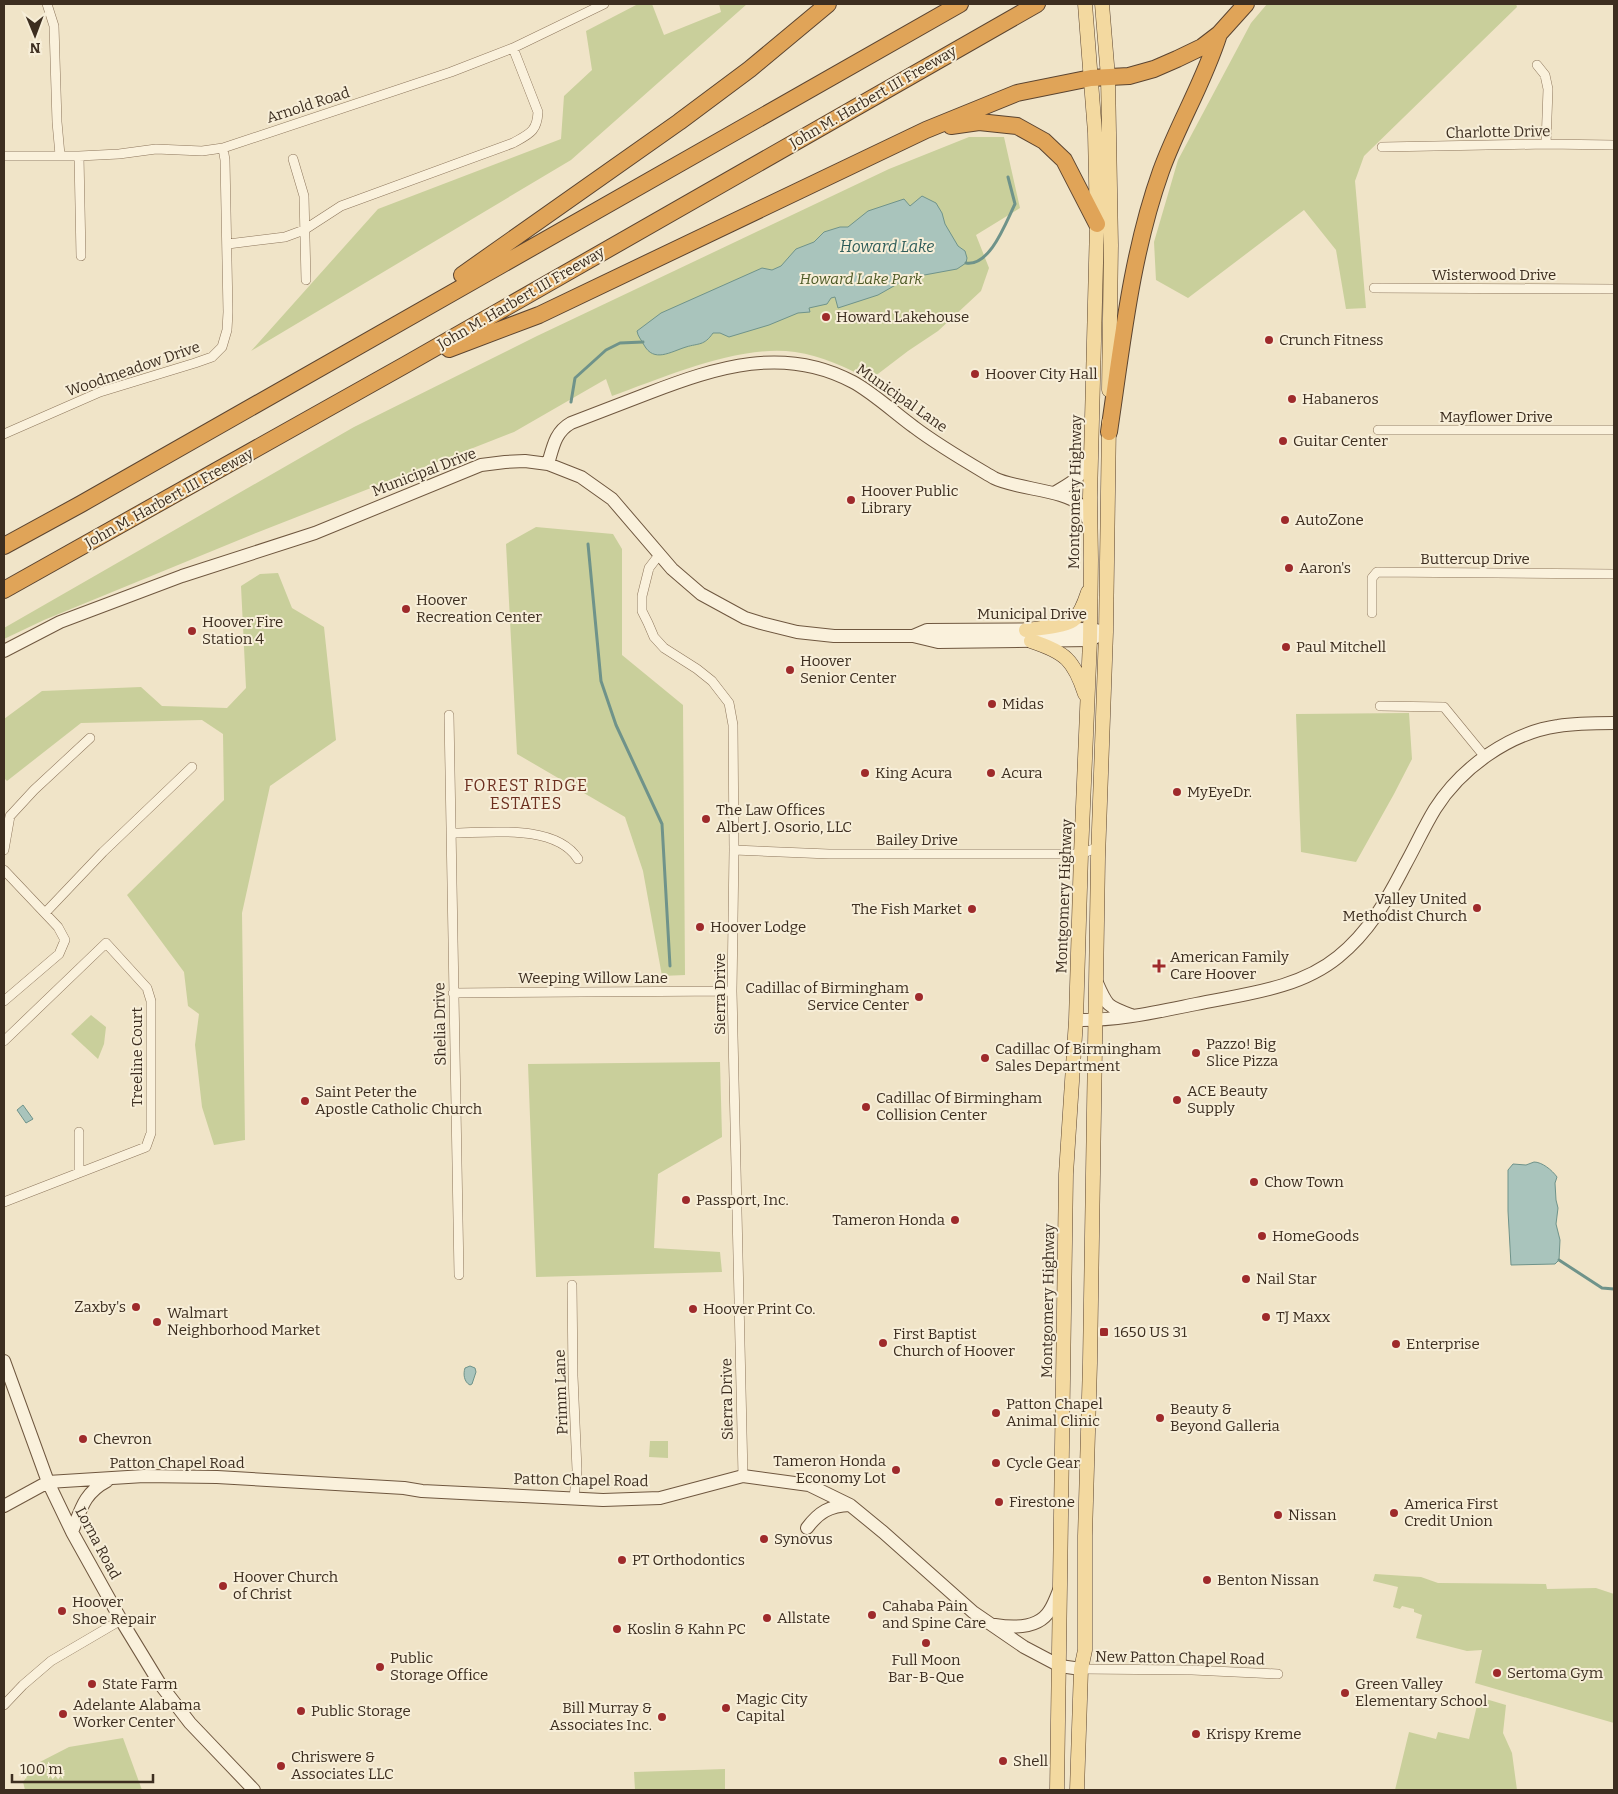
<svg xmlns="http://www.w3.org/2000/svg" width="1618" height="1794" font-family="Bitter,serif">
<rect width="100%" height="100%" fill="#f0e4c8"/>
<path fill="#c9cf9b" d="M638,4H652L664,35L721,12L719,4H747L571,160L251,351L378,209L561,139L564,96L592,70L586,31Z
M1267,4H1516L1517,7L1364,156L1355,181L1366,308L1346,309L1336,250L1304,210L1188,298L1156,280L1154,242L1178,160L1251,23Z
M969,137H1004L1020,208L976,235L989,268L981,291L938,331L908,351L870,380C846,367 822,356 795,352C739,344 665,377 612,396L606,379L514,432L256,533L44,620L4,639V628L354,427L537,336L889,169Z
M536,527L613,534L622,549V655L683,705L685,975L662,976L643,871L625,817L517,754L506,544Z
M278,573L292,608L324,627L336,740L270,786L242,913L245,1140L214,1145L202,1107L195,1045L199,1014L188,1006L184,972L127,895L224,800L223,734L202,720L81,723L7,781L4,778V719L42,691L141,687L162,706L227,708L246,688L241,586L260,574Z
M1409,713L1412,759L1394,794L1356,862L1301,852L1296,714Z
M91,1015L106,1027L104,1044L98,1059L71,1034Z
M720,1062L722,1137L658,1174L654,1248L720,1252L722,1272L536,1277L528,1064Z
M650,1441H668V1458L649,1457Z
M1375,1574L1421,1577L1438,1583L1546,1584L1547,1589L1596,1588L1614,1594V1723L1475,1683L1482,1650L1467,1651L1416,1638L1422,1615L1414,1612V1609L1402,1606L1400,1609L1393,1607L1398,1587L1373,1581Z
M1479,1697L1506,1705L1503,1733L1512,1753L1517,1790H1395L1409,1732L1436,1739L1438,1732L1469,1739Z
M123,1738L142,1790H25L23,1782L36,1764L69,1747Z
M725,1769V1790H635L634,1772Z"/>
<path fill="#a9c4bc" stroke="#6f938a" d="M922,196L936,203L942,213L945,224L958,246L965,251L967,258L966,263L957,269L908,278L878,295L838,308L835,297L831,298L827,304L809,308L810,312L798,313L769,325L729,337L720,333H713C704,346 699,343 686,347C670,352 654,363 644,345C641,339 638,337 637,331L661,313L762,268L772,270L781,266L796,249L814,242L824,232L840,227H848L868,211L904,199L910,206Z
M23,1105L33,1119L26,1123L17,1110Z
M1534,1162C1542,1162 1552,1170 1557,1177L1555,1183L1556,1200L1558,1208L1556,1224L1560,1240L1559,1260L1555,1264L1511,1265L1508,1211V1170L1513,1164L1526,1165Z
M470,1366L475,1368L476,1372L472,1384L470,1385C464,1382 463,1374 465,1368Z"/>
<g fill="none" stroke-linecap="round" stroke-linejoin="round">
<path stroke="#6f938a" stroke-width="3" d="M966,263C990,267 1006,222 1015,204L1008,177
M571,402L575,378L606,350L620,343L643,342
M588,544L601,681L616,725L662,824L670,966
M1559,1260L1602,1288L1614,1289"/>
<defs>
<path id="street" d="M47,4L54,26L57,122L60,155
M1537,65L1545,75L1548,89L1546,144
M1382,147L1546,144L1614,145
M4,156H79L119,154L156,149L202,151L223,148L451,72L513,48L604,4
M79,156L81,256
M293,159L304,196L306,280
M228,244L285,237L304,230L341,206L513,143C529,134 537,132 538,112L513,48
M1374,288L1614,289
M1378,430H1614
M4,434L100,392L195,363L212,357L222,347L227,330L228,312L225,160L223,148
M659,555L649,568L642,596V611L648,623L654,637L664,648L697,669L712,681L729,703L733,725L734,850L732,991L743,1476
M1372,613V578L1377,572L1614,574
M1380,706L1444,707L1485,757
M449,715L459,1275
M451,833C487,833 555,823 578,859
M4,850L10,816L34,790L90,738
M734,850L829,854H1081L1098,847
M4,870L58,927L65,940L59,954L4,1001
M45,913L103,852L192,767
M453,993L732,991
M4,1041L106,943L147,988L151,1001V1133L146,1147L4,1202
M79,1132V1173
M572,1285L573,1376L577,1470L574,1498
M1081,1669L1192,1670L1278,1674
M4,1705L23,1685L51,1661L121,1620"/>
<path id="secondary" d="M548,464C553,447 555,432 571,423C597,413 623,403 649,393C717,367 784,345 853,382C872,392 896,414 914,427C939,446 967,462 994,478C1015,489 1066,490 1080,505C1085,510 1087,518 1090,525
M1054,493C1076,480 1077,481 1091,458
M913,636L927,630L1090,629L1100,631
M4,651L60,622L182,576L315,533L481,465L505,462L525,461L548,464L581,477L612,499L672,569L701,594L745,618L761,623L797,632L834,636H913L938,642L1090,640L1106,632
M1097,983C1107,1006 1107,1006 1131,1015
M1076,1020C1117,1021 1156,1012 1196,1004C1244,994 1299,989 1338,957C1369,932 1387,900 1405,865C1415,847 1424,827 1435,809C1461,768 1509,733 1558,726C1576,723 1595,723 1614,723
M4,1361L48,1482L72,1532L121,1620L160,1684L190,1723L254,1790
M4,1506L48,1482L144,1476L217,1477L404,1488L422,1491L603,1500L660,1498L743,1476L809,1485L850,1505L883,1532L973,1612L1024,1647L1060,1666L1081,1669
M807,1528C819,1512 829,1506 850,1505
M72,1532C81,1509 84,1493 107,1481
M995,1625C1014,1628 1039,1629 1050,1610C1054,1604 1057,1595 1060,1588"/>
<path id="primary" d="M1102,4L1108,77L1111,245L1109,390
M1026,630C1038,628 1062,627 1073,620C1081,614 1085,601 1088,592
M1031,641C1065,652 1074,660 1085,694
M1057,1790L1066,1174L1076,1020L1081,854L1090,640L1091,559L1090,497L1097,224L1095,133L1085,4
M1077,1790L1081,1669L1085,1650V1536L1090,1363L1098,858L1106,632L1109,422"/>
<path id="highway" d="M951,126L979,122L1017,126L1044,141L1064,160L1097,224
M462,275L679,122L750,69L828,4
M449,349L539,315L926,130L1017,93L1091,78L1129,76L1154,69L1177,59L1202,47L1219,34L1246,4
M1109,432C1122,345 1131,255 1161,171C1178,124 1204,82 1219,34
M4,546L81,504L960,4
M4,590L405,365L1037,4"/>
</defs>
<use href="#street" stroke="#8d765c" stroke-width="10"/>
<use href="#secondary" stroke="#6f573f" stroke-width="14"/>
<use href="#primary" stroke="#5b4430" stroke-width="15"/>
<use href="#highway" stroke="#5b4430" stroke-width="18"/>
<use href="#street" stroke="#faf1dc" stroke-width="9"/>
<use href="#secondary" stroke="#faf1dc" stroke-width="12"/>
<use href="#primary" stroke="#f3d9a0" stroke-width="14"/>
<use href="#highway" stroke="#e0a458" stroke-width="16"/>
</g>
<g fill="#9e2a2b" stroke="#f7eed8" stroke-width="2">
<circle cx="826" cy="317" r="5"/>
<circle cx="1269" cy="340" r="5"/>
<circle cx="975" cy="374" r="5"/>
<circle cx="1292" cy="399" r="5"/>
<circle cx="1283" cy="441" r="5"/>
<circle cx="851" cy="500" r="5"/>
<circle cx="1285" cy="520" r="5"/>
<circle cx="1289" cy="568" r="5"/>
<circle cx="406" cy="609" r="5"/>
<circle cx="192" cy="631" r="5"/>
<circle cx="1286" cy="647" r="5"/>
<circle cx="790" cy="670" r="5"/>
<circle cx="992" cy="704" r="5"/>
<circle cx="865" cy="773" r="5"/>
<circle cx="991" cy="773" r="5"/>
<circle cx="1177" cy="792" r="5"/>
<circle cx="706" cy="819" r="5"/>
<circle cx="1477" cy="908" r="5"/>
<circle cx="972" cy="909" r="5"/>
<circle cx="700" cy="927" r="5"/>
<path d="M1156.5 958.5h5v5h5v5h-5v5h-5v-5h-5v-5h5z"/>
<circle cx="919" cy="997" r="5"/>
<circle cx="1196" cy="1053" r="5"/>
<circle cx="985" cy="1058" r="5"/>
<circle cx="1177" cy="1100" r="5"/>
<circle cx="305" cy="1101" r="5"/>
<circle cx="866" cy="1107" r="5"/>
<circle cx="1254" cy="1182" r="5"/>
<circle cx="686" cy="1200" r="5"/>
<circle cx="955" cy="1220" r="5"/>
<circle cx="1262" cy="1236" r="5"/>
<circle cx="1246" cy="1279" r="5"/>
<circle cx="136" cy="1307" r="5"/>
<circle cx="693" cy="1309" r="5"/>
<circle cx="1266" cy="1317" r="5"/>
<circle cx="157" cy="1322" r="5"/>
<rect x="1099" y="1327" width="10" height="10" rx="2.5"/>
<circle cx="883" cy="1343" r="5"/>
<circle cx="1396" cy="1344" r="5"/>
<circle cx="996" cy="1413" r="5"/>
<circle cx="1160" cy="1418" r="5"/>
<circle cx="83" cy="1439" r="5"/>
<circle cx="996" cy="1463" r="5"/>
<circle cx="896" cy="1470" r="5"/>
<circle cx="999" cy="1502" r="5"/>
<circle cx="1394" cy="1513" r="5"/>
<circle cx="1278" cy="1515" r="5"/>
<circle cx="764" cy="1539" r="5"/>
<circle cx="622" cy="1560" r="5"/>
<circle cx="1207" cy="1580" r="5"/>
<circle cx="223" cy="1586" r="5"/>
<circle cx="62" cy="1611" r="5"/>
<circle cx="872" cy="1615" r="5"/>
<circle cx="767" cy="1618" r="5"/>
<circle cx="617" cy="1629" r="5"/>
<circle cx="926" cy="1643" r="5"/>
<circle cx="380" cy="1667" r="5"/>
<circle cx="1497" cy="1673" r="5"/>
<circle cx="92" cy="1684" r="5"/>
<circle cx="1345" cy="1693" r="5"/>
<circle cx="726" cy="1708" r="5"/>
<circle cx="301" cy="1711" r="5"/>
<circle cx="63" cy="1714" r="5"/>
<circle cx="662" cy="1717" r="5"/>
<circle cx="1196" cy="1734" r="5"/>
<circle cx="1003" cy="1761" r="5"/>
<circle cx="281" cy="1766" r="5"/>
</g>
<g text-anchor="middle" stroke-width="4" stroke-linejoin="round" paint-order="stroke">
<g font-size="15" fill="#3d2e20" stroke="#f7eed8">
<text transform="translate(873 97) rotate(-30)" y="5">John M. Harbert III Freeway</text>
<text transform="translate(308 105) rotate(-18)" y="5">Arnold Road</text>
<text transform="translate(1498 132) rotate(-1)" y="5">Charlotte Drive</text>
<text x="1494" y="280">Wisterwood Drive</text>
<text transform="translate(521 298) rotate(-30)" y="5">John M. Harbert III Freeway</text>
<text transform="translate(133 369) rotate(-19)" y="5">Woodmeadow Drive</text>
<text transform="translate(902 398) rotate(35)" y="5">Municipal Lane</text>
<text x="1496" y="422">Mayflower Drive</text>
<text transform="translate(424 472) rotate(-21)" y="5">Municipal Drive</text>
<text transform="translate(1075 492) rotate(-89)" y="5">Montgomery Highway</text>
<text transform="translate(169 498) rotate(-29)" y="5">John M. Harbert III Freeway</text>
<text x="1475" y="564">Buttercup Drive</text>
<text x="1032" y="619">Municipal Drive</text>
<text x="917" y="845">Bailey Drive</text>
<text transform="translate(1064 896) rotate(-88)" y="5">Montgomery Highway</text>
<text x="593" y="983">Weeping Willow Lane</text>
<text transform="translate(720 994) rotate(-90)" y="5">Sierra Drive</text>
<text transform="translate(440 1024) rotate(-91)" y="5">Shelia Drive</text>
<text transform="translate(137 1057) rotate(-90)" y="5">Treeline Court</text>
<text transform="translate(1048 1301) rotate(-89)" y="5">Montgomery Highway</text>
<text transform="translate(561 1392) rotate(-92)" y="5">Primm Lane</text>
<text transform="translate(727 1399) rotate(-91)" y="5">Sierra Drive</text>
<text x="177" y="1468">Patton Chapel Road</text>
<text transform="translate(581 1480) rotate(1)" y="5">Patton Chapel Road</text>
<text transform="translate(98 1543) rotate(62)" y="5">Lorna Road</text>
<text transform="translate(1180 1658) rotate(1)" y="5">New Patton Chapel Road</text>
</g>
<g font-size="15" font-style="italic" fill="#4d5a26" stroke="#f7eed8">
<text x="861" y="284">Howard Lake Park</text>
</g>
<g font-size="15" fill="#3d2e20" stroke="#f7eed8" text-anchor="start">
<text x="836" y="322">Howard Lakehouse</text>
<text x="1279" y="345">Crunch Fitness</text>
<text x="985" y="379">Hoover City Hall</text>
<text x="1302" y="404">Habaneros</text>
<text x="1293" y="446">Guitar Center</text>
<text x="861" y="496">Hoover Public<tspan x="861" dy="17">Library</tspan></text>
<text x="1295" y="525">AutoZone</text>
<text x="1299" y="573">Aaron's</text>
<text x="416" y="605">Hoover<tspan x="416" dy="17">Recreation Center</tspan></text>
<text x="202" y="627">Hoover Fire<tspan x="202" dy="17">Station 4</tspan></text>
<text x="1296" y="652">Paul Mitchell</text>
<text x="800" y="666">Hoover<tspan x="800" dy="17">Senior Center</tspan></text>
<text x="1002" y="709">Midas</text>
<text x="875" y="778">King Acura</text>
<text x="1001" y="778">Acura</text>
<text x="1187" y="797">MyEyeDr.</text>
<text x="716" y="815">The Law Offices<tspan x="716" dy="17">Albert J. Osorio, LLC</tspan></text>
<text x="1467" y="904" text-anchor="end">Valley United<tspan x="1467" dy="17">Methodist Church</tspan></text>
<text x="962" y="914" text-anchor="end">The Fish Market</text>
<text x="710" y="932">Hoover Lodge</text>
<text x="1170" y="962">American Family<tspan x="1170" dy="17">Care Hoover</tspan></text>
<text x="909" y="993" text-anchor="end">Cadillac of Birmingham<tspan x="909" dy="17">Service Center</tspan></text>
<text x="1206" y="1049">Pazzo! Big<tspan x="1206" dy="17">Slice Pizza</tspan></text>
<text x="995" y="1054">Cadillac Of Birmingham<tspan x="995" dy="17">Sales Department</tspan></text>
<text x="1187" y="1096">ACE Beauty<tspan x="1187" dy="17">Supply</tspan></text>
<text x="315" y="1097">Saint Peter the<tspan x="315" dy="17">Apostle Catholic Church</tspan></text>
<text x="876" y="1103">Cadillac Of Birmingham<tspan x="876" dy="17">Collision Center</tspan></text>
<text x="1264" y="1187">Chow Town</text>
<text x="696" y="1205">Passport, Inc.</text>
<text x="945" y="1225" text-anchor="end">Tameron Honda</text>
<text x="1272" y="1241">HomeGoods</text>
<text x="1256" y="1284">Nail Star</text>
<text x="126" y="1312" text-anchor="end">Zaxby's</text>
<text x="703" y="1314">Hoover Print Co.</text>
<text x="167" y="1318">Walmart<tspan x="167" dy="17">Neighborhood Market</tspan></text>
<text x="1276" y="1322">TJ Maxx</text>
<text x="1114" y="1337">1650 US 31</text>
<text x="893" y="1339">First Baptist<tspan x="893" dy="17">Church of Hoover</tspan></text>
<text x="1406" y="1349">Enterprise</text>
<text x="1006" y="1409">Patton Chapel<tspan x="1006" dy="17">Animal Clinic</tspan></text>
<text x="1170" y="1414">Beauty &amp;<tspan x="1170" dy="17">Beyond Galleria</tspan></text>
<text x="93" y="1444">Chevron</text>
<text x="886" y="1466" text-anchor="end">Tameron Honda<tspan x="886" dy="17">Economy Lot</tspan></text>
<text x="1006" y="1468">Cycle Gear</text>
<text x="1009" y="1507">Firestone</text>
<text x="1404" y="1509">America First<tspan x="1404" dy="17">Credit Union</tspan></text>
<text x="1288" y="1520">Nissan</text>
<text x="774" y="1544">Synovus</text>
<text x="632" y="1565">PT Orthodontics</text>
<text x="233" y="1582">Hoover Church<tspan x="233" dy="17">of Christ</tspan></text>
<text x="1217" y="1585">Benton Nissan</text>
<text x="72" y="1607">Hoover<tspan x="72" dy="17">Shoe Repair</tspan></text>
<text x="882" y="1611">Cahaba Pain<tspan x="882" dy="17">and Spine Care</tspan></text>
<text x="777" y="1623">Allstate</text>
<text x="627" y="1634">Koslin &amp; Kahn PC</text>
<text x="390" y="1663">Public<tspan x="390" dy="17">Storage Office</tspan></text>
<text x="926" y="1665" text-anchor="middle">Full Moon<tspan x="926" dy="17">Bar-B-Que</tspan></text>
<text x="1507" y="1678">Sertoma Gym</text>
<text x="102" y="1689">State Farm</text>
<text x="1355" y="1689">Green Valley<tspan x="1355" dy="17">Elementary School</tspan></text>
<text x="736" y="1704">Magic City<tspan x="736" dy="17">Capital</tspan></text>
<text x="73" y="1710">Adelante Alabama<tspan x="73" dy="17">Worker Center</tspan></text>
<text x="652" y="1713" text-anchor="end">Bill Murray &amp;<tspan x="652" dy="17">Associates Inc.</tspan></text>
<text x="311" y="1716">Public Storage</text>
<text x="1206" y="1739">Krispy Kreme</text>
<text x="291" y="1762">Chriswere &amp;<tspan x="291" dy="17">Associates LLC</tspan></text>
<text x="1013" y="1766">Shell</text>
</g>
<g font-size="16" font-style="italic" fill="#2f5d5a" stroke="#f7eed8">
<text x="887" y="252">Howard Lake</text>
</g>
<g font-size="16" letter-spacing="1" fill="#6b2e1e" stroke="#f7eed8">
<text x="526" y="791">FOREST RIDGE<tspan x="526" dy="18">ESTATES</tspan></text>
</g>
</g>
<rect width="1618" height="1794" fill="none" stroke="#3d2e20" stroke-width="10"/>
<g transform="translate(35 35) rotate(179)" stroke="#f7eed8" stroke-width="4" paint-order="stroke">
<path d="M0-4L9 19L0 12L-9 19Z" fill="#3d2e20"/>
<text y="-8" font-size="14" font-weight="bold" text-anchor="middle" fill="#3d2e20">N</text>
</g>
<path d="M12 1774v8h141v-8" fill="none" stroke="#3d2e20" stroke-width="2.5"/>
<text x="20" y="1774" font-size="15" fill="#3d2e20" stroke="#f7eed8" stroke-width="4" paint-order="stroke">100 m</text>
</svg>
